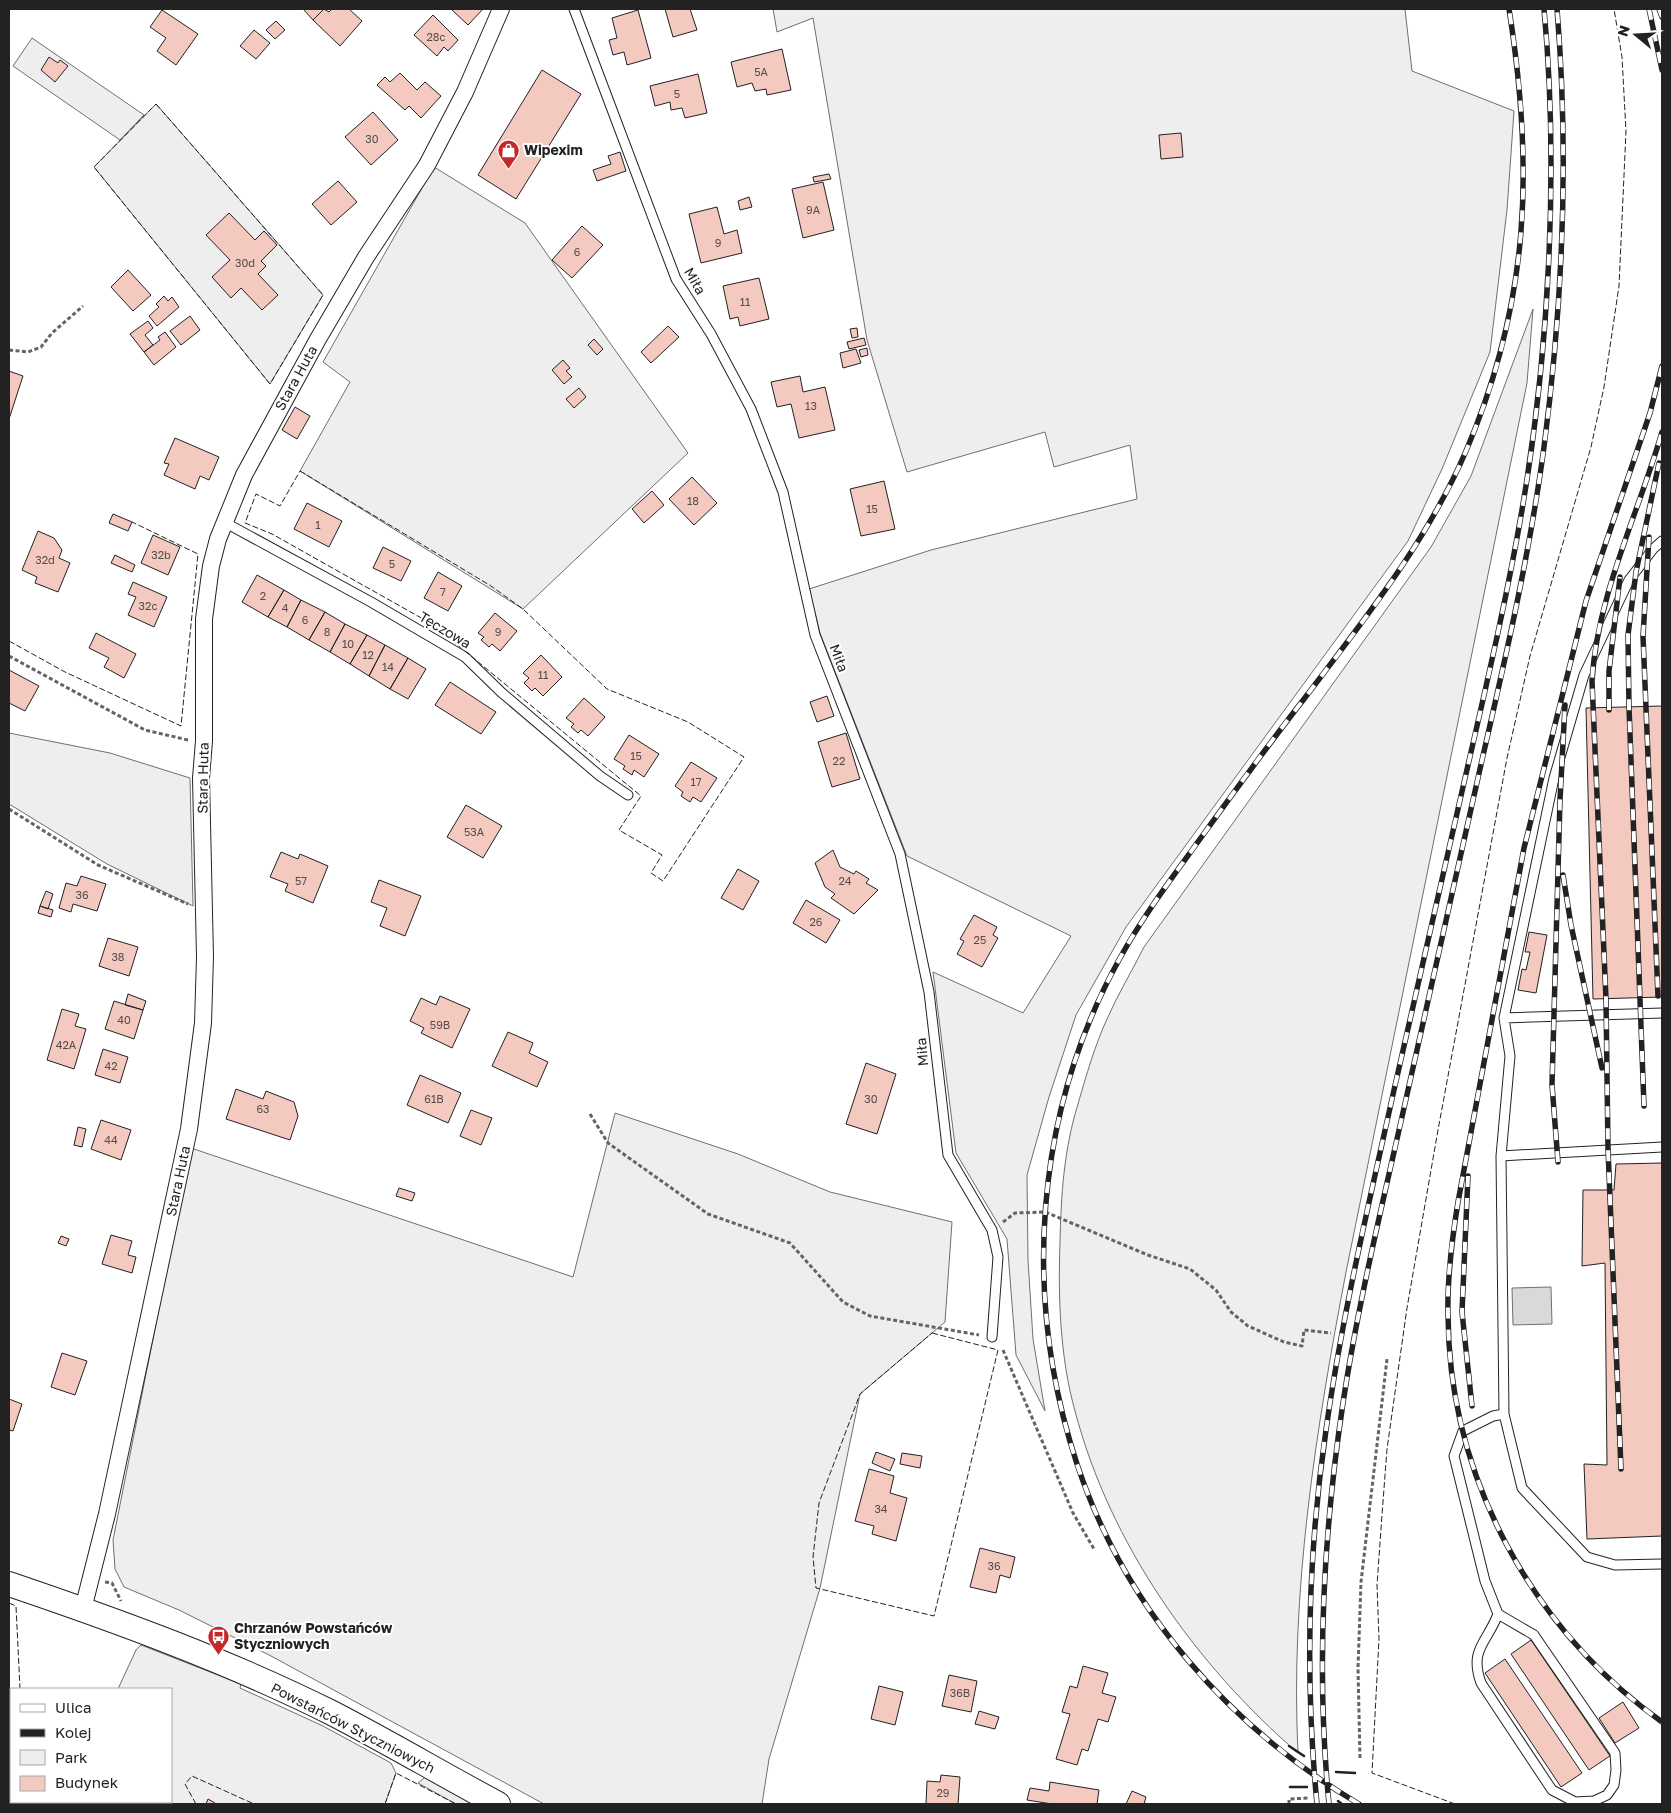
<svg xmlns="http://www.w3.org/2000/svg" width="1671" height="1813" font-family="'Golos Text',sans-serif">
<rect width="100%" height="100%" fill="#fff"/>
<path fill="#eee" stroke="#6f6f6f" d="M773,9H1405L1412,71L1514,111L1507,210L1490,352L1442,469L1408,541L1126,927L1076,1015L1049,1097L1027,1175L1028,1260L1033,1339L1045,1411L1016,1355L1007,1239L956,1153L933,972L1023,1013L1071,936L907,856L820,633L809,589L931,550L1137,499L1130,445L1054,467L1045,432L907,472L867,340L813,18L777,32Z
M32,38L144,115L120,140L13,66Z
M156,104L323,295L270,384L94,167Z
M434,167L525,223L688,453L523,609L300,471L350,382L323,362Z
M1533,309L1527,383L1346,1272C1316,1430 1290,1591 1298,1753C1195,1664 1110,1544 1075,1411C1060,1357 1058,1298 1060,1242C1061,1195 1064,1149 1078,1104C1086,1076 1095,1045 1107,1019C1118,994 1132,971 1144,947L1431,547L1471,476Z
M9,733L110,753L190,778L193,906L107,864L9,804Z
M615,1113L738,1154L830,1192L952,1222L945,1322L860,1394L820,1588L769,1759L762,1804H544L271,1656L179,1610L124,1587L115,1569L113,1540L191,1148L573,1277Z
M141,1645L241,1684L240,1688L323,1726L391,1763L396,1773L385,1804H154L153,1802H171V1689H118L136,1650Z
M429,1774L482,1804H456L418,1783Z"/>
<path fill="#d9d9d9" stroke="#6f6f6f" d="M1551,1287L1552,1324L1513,1325L1512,1288Z"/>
<path fill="#f3c9c0" stroke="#222" d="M303,9H324L313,20Z
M324,9L329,12L332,9H349L362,21L340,46L313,20Z
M451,9H483L468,25Z
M665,9H690L697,30L673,37Z
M162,10L198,34L176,65L157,51L166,38L150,27Z
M638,10L651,58L627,65L624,52L613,55L609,40L617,38L612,18Z
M433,15L458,40L448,51L444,47L437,56L414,35Z
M276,21L285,30L275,39L266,30Z
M254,30L270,43L256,59L240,46Z
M782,49L791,90L767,95L766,89L755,91L752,83L737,87L731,62Z
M49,57L58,63L60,60L68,66L55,82L41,70Z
M542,70L581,94L516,199L478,175Z
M400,73L417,90L425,82L441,96L421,118L409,106L405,110L377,85L385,77L390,82Z
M698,74L707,113L685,118L682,108L671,110L670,102L655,106L650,86Z
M373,112L398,140L371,165L345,137Z
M1181,133L1183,157L1161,159L1159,135Z
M620,152L626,171L597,181L593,170L611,164L608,156Z
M829,174L831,179L814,182L813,177Z
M338,181L357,202L331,225L312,204Z
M823,182L834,230L803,238L792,189Z
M749,197L752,207L740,210L738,201Z
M717,207L724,234L737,230L742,253L701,263L689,214Z
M229,213L255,240L264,231L277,245L261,261L266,266L258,274L278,295L262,310L241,288L231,298L212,277L230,260L206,235Z
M582,226L603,245L572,278L552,260Z
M128,270L151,295L133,311L111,287Z
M759,278L769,319L740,326L738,317L730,319L723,286Z
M164,296L168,301L172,297L179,307L157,326L149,316L159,307L156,304Z
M190,316L200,330L181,345L170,331Z
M148,321L153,328L145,335L153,345L144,352L130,334Z
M668,326L679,337L651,363L641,352Z
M857,328L858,337L852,338L850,329Z
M165,332L176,347L154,365L144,352L160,340L158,337Z
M864,338L866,345L849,349L847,342Z
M594,339L603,349L597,355L588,345Z
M867,348L868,355L861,357L859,350Z
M856,349L861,363L843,368L840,353Z
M563,360L570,368L566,371L572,377L564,384L552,370Z
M9,371L23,376L9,419Z
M800,376L803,392L825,387L835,430L799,438L791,404L777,407L771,382Z
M579,388L586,397L574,408L566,399Z
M295,407L310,416L297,439L282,430Z
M175,438L219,457L209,480L200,476L195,489L164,475L169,464L164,463Z
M692,477L717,503L694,525L669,499Z
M884,481L895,529L861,536L850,489Z
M652,491L664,505L644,523L632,509Z
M307,503L342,521L329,547L294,529Z
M113,514L132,522L128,531L109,523Z
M38,531L54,538L62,550L59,558L70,563L58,592L35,583L37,577L22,570Z
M153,535L180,547L168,575L141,563Z
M383,547L411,561L401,581L373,568Z
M115,555L135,565L132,572L111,563Z
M438,572L462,586L448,611L424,598Z
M257,575L284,590L268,617L242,602Z
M133,582L167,597L154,627L128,615L136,597L128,594Z
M284,590L301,600L287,627L268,617Z
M301,600L325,612L309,640L287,627Z
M325,612L345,624L330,652L309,640Z
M495,613L517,631L500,651L492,644L489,647L481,640L484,637L478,633Z
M345,624L367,635L350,664L330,652Z
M96,633L136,654L124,678L104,667L109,658L89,648Z
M367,635L385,645L369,676L350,664Z
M385,645L408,658L390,689L369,676Z
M541,655L562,677L543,696L535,688L532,691L524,683L529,678L523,673Z
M408,658L426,669L408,699L390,689Z
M9,670L39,686L25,711L9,703Z
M450,682L496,712L481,734L435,705Z
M827,696L834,716L817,722L810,702Z
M584,698L605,717L588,736L581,730L578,733L571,727L574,724L566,718Z
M1662,706V997L1593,999L1586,708Z
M846,733L860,779L832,787L818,742Z
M629,735L659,754L644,777L634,770L632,775L623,769L625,766L614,759Z
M691,762L717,778L701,802L693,797L690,802L681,796L683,792L675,786Z
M466,805L502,826L483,858L447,837Z
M833,850L840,867L854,874L856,871L869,879L866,883L878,890L854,914L831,898L835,894L825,887L815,863Z
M281,852L298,859L300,854L328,866L313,903L285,891L288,884L270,877Z
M738,869L759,881L743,910L721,898Z
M81,876L106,884L97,911L73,904L71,912L59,908L66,883L77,886Z
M379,880L421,896L405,936L380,926L387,908L371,902Z
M46,891L53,894L48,909L40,906Z
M806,900L840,920L826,943L793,923Z
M40,906L53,910L51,917L38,913Z
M974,915L997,927L993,935L998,938L982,967L957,954L964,941L960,939Z
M1529,932L1547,935L1536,993L1518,990L1522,969L1526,970L1530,952H1525Z
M108,938L138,947L129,976L99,966Z
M128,994L146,1001L143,1010L125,1005Z
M440,996L470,1009L452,1048L421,1033L424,1028L410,1021L421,998L436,1005Z
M114,1001L143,1010L134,1039L105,1029Z
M62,1009L79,1014L75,1026L86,1029L74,1069L47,1060Z
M508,1032L533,1043L529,1053L548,1062L537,1087L492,1066Z
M103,1049L128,1057L120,1083L95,1075Z
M866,1063L896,1074L877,1134L846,1124Z
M420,1075L461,1093L448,1123L407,1105Z
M236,1089L263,1099L266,1091L294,1102L298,1116L290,1140L226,1119Z
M471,1110L492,1118L481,1145L460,1136Z
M101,1120L131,1130L121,1160L91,1149Z
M78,1127L86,1129L82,1147L74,1145Z
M1662,1163V1536L1587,1539L1584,1464L1607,1465L1605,1263L1582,1266L1583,1190H1614L1616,1164Z
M399,1188L415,1193L412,1201L396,1196Z
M111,1235L132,1241L128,1255L136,1257L132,1273L102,1264Z
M61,1236L69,1239L66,1246L58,1243Z
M62,1353L87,1361L75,1395L51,1387Z
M9,1399L22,1404L13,1431L9,1430Z
M876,1452L895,1459L890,1471L872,1463Z
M902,1453L922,1456L920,1468L900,1464Z
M869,1469L894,1476L890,1493L907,1498L896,1541L872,1534L874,1526L855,1521Z
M980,1548L1015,1557L1010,1578L1000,1575L996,1593L970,1587Z
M1531,1640L1610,1756L1589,1770L1511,1654Z
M1505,1659L1582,1773L1561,1787L1485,1673Z
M1083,1666L1108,1673L1102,1693L1116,1697L1108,1722L1098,1719L1088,1751L1082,1749L1077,1765L1056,1759L1070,1714L1062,1712L1070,1686L1077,1688Z
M949,1675L977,1681L971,1712L942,1706Z
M879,1686L903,1692L895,1725L871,1719Z
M1623,1702L1639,1728L1615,1743L1599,1718Z
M979,1711L999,1717L995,1729L975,1724Z
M9,1752H11V1788L9,1789Z
M941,1775L960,1777L958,1804H926L927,1781L940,1782Z
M1050,1782L1099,1790L1097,1804H1052L1027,1800L1030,1788L1049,1791Z
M1132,1791L1146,1797L1144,1804H1126Z
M208,1799L215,1803L214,1804H206Z"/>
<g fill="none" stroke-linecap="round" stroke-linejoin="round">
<defs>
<path id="lane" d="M574,9L676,279L711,334L751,409L783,492L815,635L900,854L929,992L948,1155L992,1230L998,1257L992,1337
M224,522L371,602L465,657L501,692L600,776L628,795
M1662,541L1653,549L1629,580L1584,675L1554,778L1504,1018L1510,1056L1501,1156L1504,1414L1522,1488L1587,1557L1615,1565L1662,1564
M1504,1018L1662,1013
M1501,1156L1662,1147
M1498,1614C1487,1643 1469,1649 1481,1683L1552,1790L1575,1802L1594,1801L1607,1795L1614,1785L1616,1770L1615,1753L1534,1635L1498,1614L1485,1581L1454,1456L1463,1431L1493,1416L1504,1414"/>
<path id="street" d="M83,1609L107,1514L189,1129L203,1023L205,957L201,778L204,741V619L211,566L218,539L244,475L318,339L366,257L427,165L465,92L501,9"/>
<path id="secondary" d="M9,1584C118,1621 228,1661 332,1713C388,1742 442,1774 498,1804"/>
</defs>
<use href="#lane" stroke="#222" stroke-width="11"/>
<use href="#street" stroke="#222" stroke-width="18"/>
<use href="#secondary" stroke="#222" stroke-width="26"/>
<path stroke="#646464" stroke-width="3" stroke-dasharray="4 2.5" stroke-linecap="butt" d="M9,350L28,352L41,347L52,333L83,306
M9,656L145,730L188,740
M9,809L98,865L188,904
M590,1114L608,1143L708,1214L790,1243L843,1302L870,1316L979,1335
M1003,1222L1015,1213L1045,1212L1148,1255L1190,1269L1216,1290L1231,1312L1248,1326L1284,1342L1302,1346L1304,1330L1331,1333
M1003,1350L1073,1513L1094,1549
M105,1582L112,1583L121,1601
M1360,1758L1358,1668L1361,1582L1387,1359
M1289,1804V1799L1309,1798"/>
<use href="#lane" stroke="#fff" stroke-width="9"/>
<use href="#street" stroke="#fff" stroke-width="16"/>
<use href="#secondary" stroke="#fff" stroke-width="24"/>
<defs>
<path id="rail" d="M1649,9L1662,70
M1659,9L1662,17
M1662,366L1650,413L1586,601L1524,848L1458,1202C1452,1239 1447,1277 1448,1315C1449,1477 1531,1628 1662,1722
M1649,537L1643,636L1658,996
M1609,710V671L1620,577
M1563,875L1571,925L1602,1068
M1644,1106L1629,707L1628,635L1636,572L1659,463
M1558,1162L1552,1085L1560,800L1565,705
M1468,1176L1462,1312L1472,1406
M1621,1469L1608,1149L1606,999L1592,681C1597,595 1638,515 1662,432
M1317,1804C1305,1680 1308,1553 1326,1430C1342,1316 1369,1203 1394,1090C1417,989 1440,888 1463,787C1484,695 1506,603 1522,510C1549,352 1559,169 1544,9
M1329,1804C1316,1671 1323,1536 1343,1403C1358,1304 1382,1206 1404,1108C1430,992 1456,876 1482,760C1506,656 1530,552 1544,447C1563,302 1569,154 1557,9
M1359,1804C1229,1727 1125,1609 1077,1464C1022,1297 1034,1113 1120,958C1143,916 1172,878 1200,839C1234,792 1268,745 1304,699C1363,621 1427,542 1466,451C1530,301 1534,167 1509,9"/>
</defs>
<use href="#rail" stroke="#222" stroke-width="5.5"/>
<use href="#rail" stroke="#fff" stroke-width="4" stroke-dasharray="11" stroke-linecap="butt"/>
<path stroke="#222" stroke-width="1" stroke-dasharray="6 2.5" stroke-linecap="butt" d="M156,104L323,295L270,384L94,167Z
M300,471L491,586L523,609L607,689L688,722L744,757L663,881L651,873L662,855L619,830L641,796L432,624L272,534L245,523L256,494L280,506Z
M9,641L65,672L181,726L198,554L132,522
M932,1333L998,1350L934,1616L816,1588L813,1557L819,1503L860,1394Z
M9,1603L16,1606L20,1689
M26,1802V1804
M101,1802V1804
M153,1802L154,1804
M196,1804L185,1784L192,1776L254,1804
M385,1804L396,1773L456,1804
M1455,1804L1372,1773L1379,1639L1377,1585L1382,1515L1387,1449L1407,1308L1438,1130L1507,758L1530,656L1591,447L1604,387L1619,286L1626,131L1622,57L1614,9"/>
<path stroke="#222" stroke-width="2.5" d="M1289,1746L1304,1756
M1336,1772L1355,1773
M1290,1787H1307
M1338,1801L1342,1804"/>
</g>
<defs>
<symbol id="shop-pin" viewBox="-11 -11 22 30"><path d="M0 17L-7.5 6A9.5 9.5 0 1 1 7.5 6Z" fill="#c62828" stroke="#fff"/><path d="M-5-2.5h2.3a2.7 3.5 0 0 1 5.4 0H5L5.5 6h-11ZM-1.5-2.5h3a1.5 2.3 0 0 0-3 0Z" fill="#fff"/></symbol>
<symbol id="bus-pin" viewBox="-11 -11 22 30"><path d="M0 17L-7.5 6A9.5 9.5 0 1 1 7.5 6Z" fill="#c62828" stroke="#fff"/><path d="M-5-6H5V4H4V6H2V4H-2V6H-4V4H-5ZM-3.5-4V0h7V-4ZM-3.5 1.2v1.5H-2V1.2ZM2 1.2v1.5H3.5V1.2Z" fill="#fff"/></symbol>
</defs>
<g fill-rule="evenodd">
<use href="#shop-pin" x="496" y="138" width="25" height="34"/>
<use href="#bus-pin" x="206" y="1624" width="25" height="34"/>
</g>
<g text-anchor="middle" stroke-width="4" stroke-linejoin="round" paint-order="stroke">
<g font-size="11" fill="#564c4a">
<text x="436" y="41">28c</text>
<text x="761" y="76">5A</text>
<text x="677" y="98">5</text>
<text x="372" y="143">30</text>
<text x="813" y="214">9A</text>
<text x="718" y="247">9</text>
<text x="577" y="256">6</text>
<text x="245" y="267">30d</text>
<text x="745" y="306">11</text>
<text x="811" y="410">13</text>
<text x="693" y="505">18</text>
<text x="872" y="513">15</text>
<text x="318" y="529">1</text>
<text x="161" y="559">32b</text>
<text x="45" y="564">32d</text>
<text x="392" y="568">5</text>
<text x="443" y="596">7</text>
<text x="263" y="600">2</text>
<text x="148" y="610">32c</text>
<text x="285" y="612">4</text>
<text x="305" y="624">6</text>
<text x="327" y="636">8</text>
<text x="498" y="636">9</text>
<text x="348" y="648">10</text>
<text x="368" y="659">12</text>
<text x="388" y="671">14</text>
<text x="543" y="679">11</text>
<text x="636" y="760">15</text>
<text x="839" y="765">22</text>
<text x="696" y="786">17</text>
<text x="474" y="836">53A</text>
<text x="301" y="885">57</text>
<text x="845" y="885">24</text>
<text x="82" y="899">36</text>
<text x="816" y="926">26</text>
<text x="980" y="944">25</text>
<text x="118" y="961">38</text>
<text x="124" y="1024">40</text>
<text x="440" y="1029">59B</text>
<text x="66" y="1049">42A</text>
<text x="111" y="1070">42</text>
<text x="434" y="1103">61B</text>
<text x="871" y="1103">30</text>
<text x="263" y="1113">63</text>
<text x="111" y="1144">44</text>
<text x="881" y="1513">34</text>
<text x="994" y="1570">36</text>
<text x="960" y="1697">36B</text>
<text x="943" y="1797">29</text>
</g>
<g font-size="14" font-weight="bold" fill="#222" stroke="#fff" text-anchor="start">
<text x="524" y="155">Wipexim</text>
<text x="234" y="1633">Chrzanów Powstańców<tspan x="234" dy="16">Styczniowych</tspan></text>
</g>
<g font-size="14" fill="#222" stroke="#fff">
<text transform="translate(695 281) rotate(60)" y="5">Miła</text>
<text transform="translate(296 378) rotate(-61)" y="5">Stara Huta</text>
<text transform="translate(445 630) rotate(31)" y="5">Tęczowa</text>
<text transform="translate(839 658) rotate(69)" y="5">Miła</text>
<text transform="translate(203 778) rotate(-89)" y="5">Stara Huta</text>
<text transform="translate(922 1052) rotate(-95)" y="5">Miła</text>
<text transform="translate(178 1181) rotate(-78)" y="5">Stara Huta</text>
<text transform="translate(353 1728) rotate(27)" y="5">Powstańców Styczniowych</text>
</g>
</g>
<rect width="1671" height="1813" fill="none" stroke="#222222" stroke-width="20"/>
<rect x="10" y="1688" width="162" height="115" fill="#ffffff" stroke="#a7a7a7"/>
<rect x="20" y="1704" width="25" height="8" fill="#ffffff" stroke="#a7a7a7"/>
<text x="55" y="1713" font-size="15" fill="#222222">Ulica</text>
<rect x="20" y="1729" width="25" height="8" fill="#222222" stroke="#a7a7a7"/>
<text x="55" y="1738" font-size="15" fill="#222222">Kolej</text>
<rect x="20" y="1750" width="25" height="15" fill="#eeeeee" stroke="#a7a7a7"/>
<text x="55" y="1763" font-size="15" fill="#222222">Park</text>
<rect x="20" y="1776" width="25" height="15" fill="#f3c9c0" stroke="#a7a7a7"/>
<text x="55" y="1788" font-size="15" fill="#222222">Budynek</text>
<g transform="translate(1636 35) rotate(288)" stroke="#ffffff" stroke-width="4" paint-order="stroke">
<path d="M0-4L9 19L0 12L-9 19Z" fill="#222222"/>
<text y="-8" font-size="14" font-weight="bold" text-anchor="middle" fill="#222222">N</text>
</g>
</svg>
